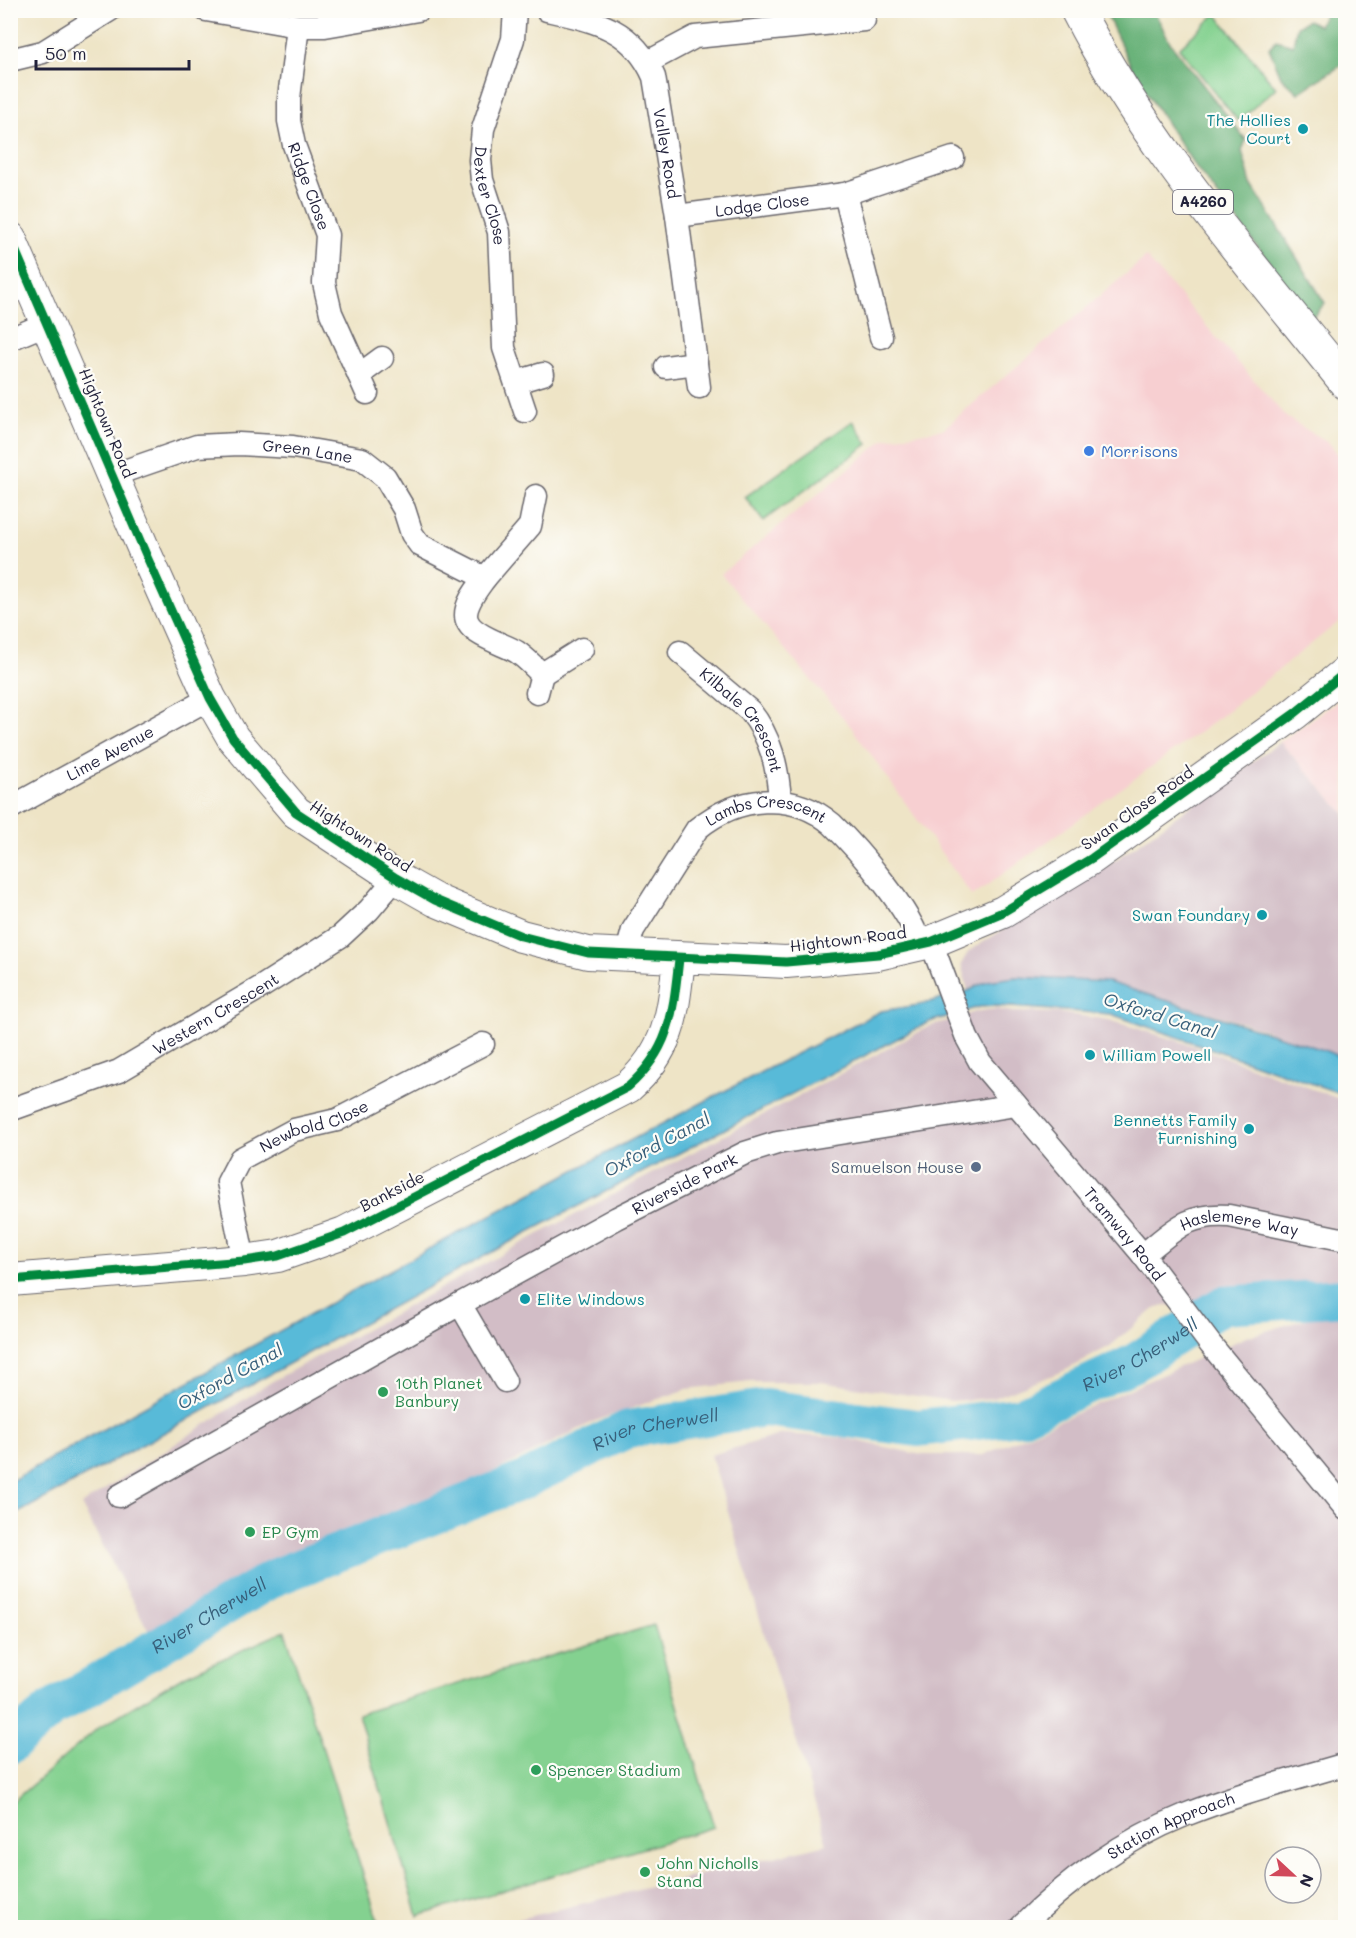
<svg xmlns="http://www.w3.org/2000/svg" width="1356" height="1938" font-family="Mali,sans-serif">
<rect width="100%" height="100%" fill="#fdfcf7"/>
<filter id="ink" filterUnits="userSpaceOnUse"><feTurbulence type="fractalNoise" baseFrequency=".0167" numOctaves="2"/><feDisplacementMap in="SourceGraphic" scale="12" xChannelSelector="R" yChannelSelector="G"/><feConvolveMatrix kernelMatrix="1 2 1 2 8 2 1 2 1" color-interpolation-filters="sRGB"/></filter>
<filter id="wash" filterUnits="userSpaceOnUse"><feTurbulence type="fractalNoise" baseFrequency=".008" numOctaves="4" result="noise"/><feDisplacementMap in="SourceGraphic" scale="24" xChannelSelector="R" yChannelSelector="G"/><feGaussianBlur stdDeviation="1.35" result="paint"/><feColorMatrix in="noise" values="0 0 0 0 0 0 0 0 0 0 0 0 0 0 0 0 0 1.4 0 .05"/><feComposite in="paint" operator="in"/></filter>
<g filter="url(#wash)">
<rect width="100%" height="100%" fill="#eee4c6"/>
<path fill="#f7cfd1" d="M1146,257L1286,417L1330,444L1345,463V617L1208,726L972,896L851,727L721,574L885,439L943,429Z
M1345,696V814L1280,742Z"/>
<path fill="#d2bdc6" d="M1280,742L1345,814V1059L1260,1028L1108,982L1092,980L972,987L968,991L961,964L969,951L1120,857Z
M996,1009L1013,1012L1060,1013L1109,1020L1195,1046L1345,1101V1284L1157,1307L1110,1346L1066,1370L993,1398L952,1401L820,1382H750L687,1389L595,1421L154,1641L81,1505L271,1382L524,1242L930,1026L979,1011Z
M1323,1314L1345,1315V1755L1204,1798L1032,1903L1007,1927L482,1928L827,1844L711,1455L783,1434L844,1438L922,1455H983L1246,1337Z"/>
<path fill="#84d190" stroke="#537a66" stroke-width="1.5" d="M1216,14L1276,88L1238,121L1179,48Z
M853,421L868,444L763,521L745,497Z
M654,1625L714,1827L418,1916L358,1714Z
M285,1631L380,1927H11V1803L98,1728L182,1677Z"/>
<path fill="#6bb37a" stroke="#466a5a" stroke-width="1.5" d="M1105,11H1154L1171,44L1246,140L1242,151L1251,184L1325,303L1312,318L1193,163L1136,77Z
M1326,11H1345V63L1298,93L1281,77L1269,48L1276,40L1293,45L1297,26L1308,20L1319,26Z"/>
<path fill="#59bad8" stroke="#3e6e8a" stroke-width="1.5" d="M1016,977L1108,982L1324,1050L1345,1059V1095L1111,1014L996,1006L979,1007L929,1022L521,1236L11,1517V1481C298,1320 586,1159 881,1011L919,1005L968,991L987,981Z"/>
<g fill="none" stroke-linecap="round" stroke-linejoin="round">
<path stroke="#59bad8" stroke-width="38" id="s1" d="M10,1745L49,1711L273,1578L522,1481L628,1429L765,1408L918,1428L1020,1416L1134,1363L1223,1305L1346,1297"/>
</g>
</g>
<g filter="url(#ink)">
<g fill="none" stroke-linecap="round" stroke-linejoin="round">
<defs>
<g id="street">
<path d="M206,10L298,26H325L418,10"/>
<path id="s2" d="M515,10L513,39L483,129L480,160L482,180L499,232L504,348L525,411"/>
<path id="s3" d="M547,10C595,21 633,28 654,77L677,216L699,387"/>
<path id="s4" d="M298,26L289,98V121L294,145L327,235L324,283L331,313L367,393"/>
<path d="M10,60L43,52L110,10"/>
<path d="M648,62L695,37L864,20"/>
<path d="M845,194L881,337"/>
<path id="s5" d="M677,216L845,194L953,158"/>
<path d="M10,339L48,323"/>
<path d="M666,367L696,363"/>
<path d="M359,375L382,358"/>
<path d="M516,382L543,374"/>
<path id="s6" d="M113,475L197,446L239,444L293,447L362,459L385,477L404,509L412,534L420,545L485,578C478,588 466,602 466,615C466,635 503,643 517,652C526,658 534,667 542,674L537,693"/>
<path d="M485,578L530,526L536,496"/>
<path id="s7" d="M680,652L750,711C771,737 778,768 780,801"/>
<path d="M542,674L582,649"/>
<path id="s8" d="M10,808L210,698"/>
<path id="s9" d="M931,942L967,1038L980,1062L1143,1255L1211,1345L1346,1509"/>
<path id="s10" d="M626,956L633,930L697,829C737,796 792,790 832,824C858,849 912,912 920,945"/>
<path id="s11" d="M10,1110L119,1071L258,989L341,936L369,910L396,878"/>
<path id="s12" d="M1143,1255C1173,1231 1187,1213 1229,1216L1346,1240"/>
<path id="s13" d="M244,1261L228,1182L240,1159L294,1130L337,1120L483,1044"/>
<path id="s14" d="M505,1381L460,1304L617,1218L745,1153L777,1143L1016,1105"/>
<path d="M119,1496L460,1304"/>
<path id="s15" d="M1020,1928C1065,1882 1125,1839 1185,1815C1237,1794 1292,1780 1346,1764"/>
</g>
<path id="secondary" d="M10,238L147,557L210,698L233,738L296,812L396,878L435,900L521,936L588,953L786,962L878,954L931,942L1003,912L1092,858L1294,714L1346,672
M10,1280L244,1261L278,1256L344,1233L628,1087C671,1049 673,1012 679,959"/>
<path id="primary" d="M1077,10C1146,146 1251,264 1346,383"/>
</defs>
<use href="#street" stroke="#69666c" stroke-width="25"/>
<use href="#secondary" stroke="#69666c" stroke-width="34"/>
<use href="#primary" stroke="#69666c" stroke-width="35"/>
<use href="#street" stroke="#fff" stroke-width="22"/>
<use href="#secondary" stroke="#fff" stroke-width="32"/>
<use href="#primary" stroke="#fff" stroke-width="33"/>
<defs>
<path id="cycleway" d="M10,238L147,557L210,698L233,738L296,812L396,878L435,900L521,936L588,953L786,962L878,954L931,942L1003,912L1092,858L1294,714L1346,672
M10,1280L244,1261L278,1256L344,1233L628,1087C671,1049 673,1012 679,959"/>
</defs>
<use href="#cycleway" stroke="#fdfcf7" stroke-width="13"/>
<use href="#cycleway" stroke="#00873e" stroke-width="9"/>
</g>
</g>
<g fill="#0f9aa8" stroke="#fdfcf7" stroke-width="2">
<circle cx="1303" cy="129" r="6"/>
<circle cx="1262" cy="915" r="6"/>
<circle cx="1090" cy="1055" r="6"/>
<circle cx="1249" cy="1129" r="6"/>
<circle cx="525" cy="1299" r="6"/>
</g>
<circle fill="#3f7fe0" stroke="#fdfcf7" stroke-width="2" cx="1089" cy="451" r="6"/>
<circle fill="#5c6f8a" stroke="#fdfcf7" stroke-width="2" cx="976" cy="1167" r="6"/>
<g fill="#2e9e5b" stroke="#fdfcf7" stroke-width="2">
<circle cx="383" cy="1392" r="6"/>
<circle cx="250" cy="1532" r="6"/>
<circle cx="536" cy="1770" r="6"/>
<circle cx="645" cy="1872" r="6"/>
</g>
<g text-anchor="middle" stroke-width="4.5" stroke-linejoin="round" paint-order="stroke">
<rect fill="#fdfcf7" stroke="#646373" stroke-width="1.5" x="1173" y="190" width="60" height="24" rx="4.5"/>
<g font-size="15" font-weight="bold" fill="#22223b">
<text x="1203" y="207">A4260</text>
</g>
<g font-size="16" fill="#0d838f" stroke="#fdfcf7" text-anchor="end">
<text x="1291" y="126">The Hollies<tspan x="1291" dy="18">Court</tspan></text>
<text x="1250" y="921">Swan Foundary</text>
<text x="1102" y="1061" text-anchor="start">William Powell</text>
<text x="1237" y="1126">Bennetts Family<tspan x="1237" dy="18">Furnishing</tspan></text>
<text x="537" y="1305" text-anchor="start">Elite Windows</text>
</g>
<g font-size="16" fill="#22223b" stroke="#fdfcf7">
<text dy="6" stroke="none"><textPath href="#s3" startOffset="210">Valley Road</textPath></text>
<text dy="6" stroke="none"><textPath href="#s4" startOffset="164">Ridge Close</textPath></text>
<text dy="6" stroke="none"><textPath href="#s2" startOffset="192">Dexter Close</textPath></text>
<text dy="6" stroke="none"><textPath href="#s5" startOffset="86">Lodge Close</textPath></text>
<text transform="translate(107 423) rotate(67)" y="6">Hightown Road</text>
<text dy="6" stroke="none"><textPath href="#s6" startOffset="200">Green Lane</textPath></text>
<text dy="6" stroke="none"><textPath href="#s7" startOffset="94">Kilbale Crescent</textPath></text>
<text dy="6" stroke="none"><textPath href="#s8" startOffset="114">Lime Avenue</textPath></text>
<text transform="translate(1137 808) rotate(-35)" y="6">Swan Close Road</text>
<text dy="6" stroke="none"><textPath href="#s10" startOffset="222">Lambs Crescent</textPath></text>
<text transform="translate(361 836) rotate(33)" y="6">Hightown Road</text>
<text transform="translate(848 939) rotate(-7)" y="6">Hightown Road</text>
<text dy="6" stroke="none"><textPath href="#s11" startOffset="228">Western Crescent</textPath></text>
<text dy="6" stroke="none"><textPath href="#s13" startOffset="188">Newbold Close</textPath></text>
<text dy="6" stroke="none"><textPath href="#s14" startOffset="344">Riverside Park</textPath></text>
<text transform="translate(392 1191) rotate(-27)" y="6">Bankside</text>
<text dy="6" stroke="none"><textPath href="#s12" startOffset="108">Haslemere Way</textPath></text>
<text dy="6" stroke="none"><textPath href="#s9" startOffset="354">Tramway Road</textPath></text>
<text dy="6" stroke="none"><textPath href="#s15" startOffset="184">Station Approach</textPath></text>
</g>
<g font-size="16" fill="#366cbe" stroke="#fdfcf7" text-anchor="start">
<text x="1101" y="457">Morrisons</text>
</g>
<g font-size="16" fill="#4e5e75" stroke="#fdfcf7" text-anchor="end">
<text x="964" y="1173">Samuelson House</text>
</g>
<g font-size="16" fill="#27864d" stroke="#fdfcf7" text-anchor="start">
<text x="395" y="1389">10th Planet<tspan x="395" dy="18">Banbury</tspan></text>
<text x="262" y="1538">EP Gym</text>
<text x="548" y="1776">Spencer Stadium</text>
<text x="657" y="1869">John Nicholls<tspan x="657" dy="18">Stand</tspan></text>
</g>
<g font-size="18" font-style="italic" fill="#385f7a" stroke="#fdfcf7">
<text transform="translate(1160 1016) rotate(17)" y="6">Oxford Canal</text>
<text transform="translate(657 1145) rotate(-28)" y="6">Oxford Canal</text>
<text dy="6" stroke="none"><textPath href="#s1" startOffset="1228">River Cherwell</textPath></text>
<text transform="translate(230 1377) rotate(-29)" y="6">Oxford Canal</text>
<text dy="6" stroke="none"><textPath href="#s1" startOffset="724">River Cherwell</textPath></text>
<text dy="6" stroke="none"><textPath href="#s1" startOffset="238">River Cherwell</textPath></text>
</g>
</g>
<rect width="1356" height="1938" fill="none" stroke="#fdfcf7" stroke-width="36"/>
<g transform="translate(1293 1875) rotate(112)"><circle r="28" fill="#fdfcf7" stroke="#a5a5ac" stroke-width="1.5"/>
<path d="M0-4.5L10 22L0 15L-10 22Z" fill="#d1495b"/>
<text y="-9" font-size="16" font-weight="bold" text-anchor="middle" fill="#22223b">N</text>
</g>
<path d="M36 60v9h153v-9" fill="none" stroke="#22223b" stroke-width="3"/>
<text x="45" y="60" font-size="18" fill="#22223b" stroke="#fdfcf7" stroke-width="4.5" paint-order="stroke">50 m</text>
</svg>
